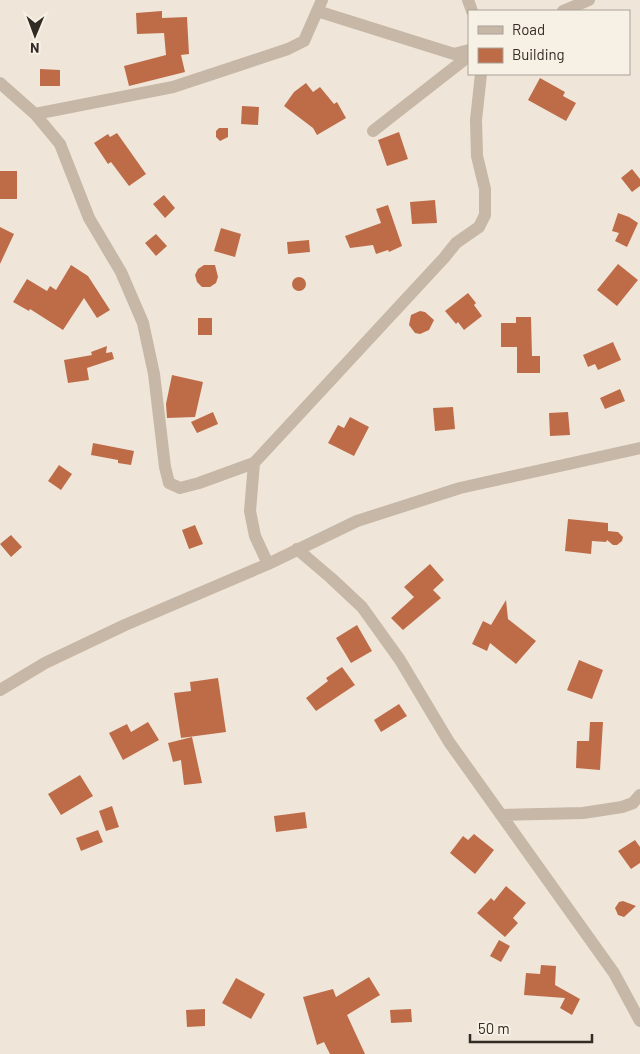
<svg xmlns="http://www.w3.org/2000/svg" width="640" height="1054" font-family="Barlow,sans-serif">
<rect width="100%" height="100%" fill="#efe6d9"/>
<path fill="#be6c48" d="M162,11V18L187,17L189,54L181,55L185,72L129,86L124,66L166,55L164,33L137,34L136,13Z
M40,69L60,70V86H40Z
M540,78L565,92L563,96L576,103L566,121L528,100Z
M306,83L313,92L320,87L334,104L337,102L346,118L317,135L313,128L284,106L294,92Z
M242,106L259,107L258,125L241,124Z
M219,128H228V137L220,141L216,137V131Z
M399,132L408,159L387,166L378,140Z
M117,133L146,174L129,186L111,162L108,164L94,143L108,134L110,137Z
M632,169L640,179V186L632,192L621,178Z
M0,171H17V199H0Z
M164,195L175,208L165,218L153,204Z
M435,200L437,223L412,224L410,202Z
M388,205L402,246L389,252L388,250L376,254L373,245L350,248L345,236L381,223L376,209Z
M618,213L629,217L638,223L627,247L615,241L619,233L612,231Z
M0,227L14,234L0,264Z
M221,228L241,234L235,257L214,251Z
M156,234L167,246L156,256L145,243Z
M309,240L310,252L288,254L287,242Z
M618,264L638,280L617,306L597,290Z
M71,265L88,276L110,310L97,318L84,298L63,330L30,309L29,311L13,302L27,279L47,291L50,286L56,290Z
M204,265H215L218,277L216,283L210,287H202L197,282L195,275L198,269Z
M292 284a7 7 0 1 1 14 0a7 7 0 1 1-14 0Z
M468,293L476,303L474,305L482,316L464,330L458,322L456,324L445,311Z
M420,311L425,312L434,320L429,330L420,334L415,333L409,325L411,315Z
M516,317H531L532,356H540V373H517V347H501V323H516Z
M198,318H212V335H198Z
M613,342L621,360L598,370L595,364L588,367L583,355Z
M107,346L106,353L112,352L114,359L87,368L89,380L68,383L64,360L92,355L91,352Z
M172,375L203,382L195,417L167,418L166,404Z
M620,389L625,401L605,409L600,398Z
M453,407L455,429L435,431L433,408Z
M213,412L218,424L197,433L191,422Z
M568,412L570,435L550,436L549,413Z
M350,417L369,427L354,456L328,443L338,425L344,428Z
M93,443L134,451L131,465L118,463V460L91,455Z
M59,465L72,474L61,490L48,481Z
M568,519L608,523V531L618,532L623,537L622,541L617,545H613L607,540L606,542L592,541L591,554L565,551Z
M195,525L203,544L189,549L182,530Z
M11,535L22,547L11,557L0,544Z
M430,564L444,580L433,590L441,598L403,630L391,618L414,597L404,587Z
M506,600L508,619L536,641L516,664L490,643L487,651L472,644L483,621L491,625Z
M357,625L372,651L351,663L336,638Z
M579,660L603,670L592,699L567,690Z
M342,667L355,685L316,711L306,698L328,681L326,678Z
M218,678L226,732L181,738L174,693L191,691L190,682Z
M399,704L407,716L381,732L374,720Z
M148,722L159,740L123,760L109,733L127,724L131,732Z
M590,722H603L600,770L576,768L577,741H589Z
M192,737L202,783L184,785L181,760L173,762L168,743Z
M80,775L93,796L61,815L48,794Z
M112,806L119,827L106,831L99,811Z
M305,812L307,828L276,832L274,816Z
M98,830L103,842L81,851L76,838Z
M474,834L494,850L475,874L450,853L463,836L468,840Z
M635,840L640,847V863L631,869L618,851Z
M506,886L526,903L513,918L518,923L505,937L477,913L491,898L494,901Z
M623,901L636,906L624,917L618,915L615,908L619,902Z
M499,940L510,946L501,962L490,956Z
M541,965L556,966L555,985L580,999L572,1015L560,1008L565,998L524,995L526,973L540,974Z
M369,977L380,995L347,1015L365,1054H330L324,1042L317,1045L303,997L333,989L336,997Z
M236,978L265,994L251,1019L222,1003Z
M205,1009V1026L187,1027L186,1010Z
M411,1009L412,1022L391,1023L390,1010Z"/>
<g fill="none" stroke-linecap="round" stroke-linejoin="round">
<path stroke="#c6b7a6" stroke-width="12" d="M468,0L472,11
M317,11L454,54L469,50
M563,11L589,0
M0,83L35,114L60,144L89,218L121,272L143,323L154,374L165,467L169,483L180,488L199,483L254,463
M35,114L173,87L288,49L304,41L322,0
M373,131L469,56
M297,549L331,578L362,607L400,660L449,742L614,973L640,1021
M268,564L255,536L250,511L254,463L444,258L456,243L479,227L485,215V189L477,156L476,120L481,74
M0,690L45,663L125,625L268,564L357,521L460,488L640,448
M501,815L583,813L622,807L633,803L640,795"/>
</g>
<rect x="468" y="10" width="162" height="65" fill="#f7f0e4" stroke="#a9a198"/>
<rect x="478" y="26" width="25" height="8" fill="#c6b7a6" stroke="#a9a198"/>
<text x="512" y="35" font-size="15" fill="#332b26">Road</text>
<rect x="478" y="48" width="25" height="15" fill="#be6c48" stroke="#a9a198"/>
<text x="512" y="60" font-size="15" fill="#332b26">Building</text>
<g transform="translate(35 35) rotate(181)" stroke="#f7f0e4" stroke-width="4" paint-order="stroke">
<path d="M0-4L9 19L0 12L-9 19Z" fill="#332b26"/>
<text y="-8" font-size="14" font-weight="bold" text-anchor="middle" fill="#332b26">N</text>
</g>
<path d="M470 1034v8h122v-8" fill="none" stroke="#332b26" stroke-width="2.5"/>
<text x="478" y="1034" font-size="15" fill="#332b26" stroke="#f7f0e4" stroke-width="4" paint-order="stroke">50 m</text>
</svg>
